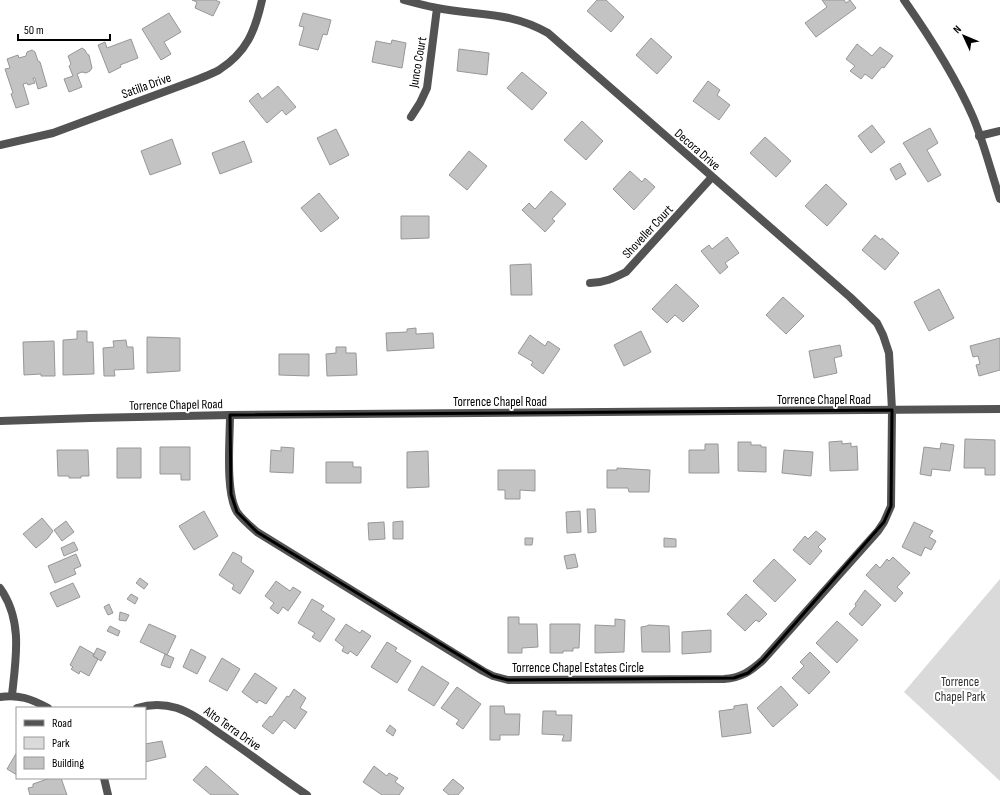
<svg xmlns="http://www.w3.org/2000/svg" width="1000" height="795" font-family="'Sofia Sans Condensed',sans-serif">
<rect width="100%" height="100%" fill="#fff"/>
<path fill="#dadada" d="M1000,579V781L904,692Z"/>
<path fill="#c3c3c3" stroke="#979797" d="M192,0H215L220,2L213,16L195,8L197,2Z
M597,0H606L624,17L611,32L587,11Z
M822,0H844L846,3L850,0L856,8L816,37L805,23L827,7Z
M169,13L181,32L164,42L171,54L161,60L142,29Z
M303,13L331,20L327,35L323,34L318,50L299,45L304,27L299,26Z
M651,38L672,57L657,74L636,55Z
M131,39L138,58L120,65L121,67L109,73L98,45L105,42L107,48Z
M392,40L406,43L402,68L372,62L376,41L391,44Z
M857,44L872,56L880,47L893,56L884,68L882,67L872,79L865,74L861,79L850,71L855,66L846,59Z
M82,48L85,50L87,54L89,55L92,68L90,71L86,73L82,72L77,74L82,87L69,92L64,79L73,76L69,66L71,64L68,56Z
M459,49L489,53L487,75L457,71Z
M32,50L35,52L38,61L40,62L47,86L38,89L35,78H33L35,83L28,85L27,83L23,84L29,104L16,108L11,94L13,93L5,69L10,68L7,59L18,55L19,58L26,56L27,52Z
M522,72L547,93L532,110L507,88Z
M708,81L720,90L717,95L730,105L719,120L693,101Z
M278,86L296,107L286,115L282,110L267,123L249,101L258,93L262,99Z
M582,121L603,141L586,160L564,140Z
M872,125L885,142L871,153L858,136Z
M930,128L938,143L927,150L941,175L928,182L903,143Z
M336,129L349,155L330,165L317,138Z
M765,137L791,161L776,177L750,153Z
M172,139L181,164L150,175L141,151Z
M244,141L252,162L220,174L212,153Z
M469,151L487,166L467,190L449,175Z
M900,163L906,174L896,180L890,169Z
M630,171L642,182L645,178L655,187L634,210L613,189Z
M826,184L847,204L827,226L805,206Z
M551,191L566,204L552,219L555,221L545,232L522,210L529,203L535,209Z
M319,193L339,218L321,232L301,208Z
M401,216H429V238L401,239Z
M875,235L881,240L882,238L899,253L885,270L862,250Z
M727,237L739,253L725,263L728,267L720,274L701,251L709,245L712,249Z
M531,264L532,295H511L510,265Z
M676,284L699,306L683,322L675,315L667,323L652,309Z
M939,289L954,318L929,331L914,302Z
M783,297L804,316L786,334L766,315Z
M416,328V334L433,333L434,348L387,351L386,333L407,332V329Z
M77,331H87V342H93L94,374L63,375V340L77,339Z
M641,331L651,352L624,366L614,345Z
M530,335L545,346L548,341L560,349L543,374L531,365L533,362L518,353Z
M147,337L180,338V371L147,373Z
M1000,338V370L979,376L976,365L980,364L978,356L973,357L970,346Z
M126,340L127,347H133L134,369L114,370L115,376H104L103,348L114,347L113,341Z
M54,341L55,376H41V374L24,375L23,342Z
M840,345L842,356L834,358L837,373L814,378L809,351Z
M336,347H346V353H356L357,375L327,376L326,354L336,353Z
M279,354H309V376L279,375Z
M965,439L995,440V475H985V468H964Z
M842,441V444L851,443V447L857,446L858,470L830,471L829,442Z
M738,442H751V445H761V447H766V472L738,471Z
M941,443L954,445L950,471L932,469L931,476L920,474L924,447L940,449Z
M705,444H718L719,473H689V450H705Z
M160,447H190V480H181V474H160Z
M281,447L294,448L293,473L270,472L271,450L281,451Z
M117,448H141V478H117Z
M57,450H88L89,476H81V478H69V476H58Z
M784,450L813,452L811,476L782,473Z
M428,451L429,487L407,488V452Z
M326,462H353V467H361V483H326Z
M617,468L650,470L649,492H629L628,488H607V470H617Z
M498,470H535V491L520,490V499H505V490H498Z
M587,509H595L596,532L588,533Z
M204,511L218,536L194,550L179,526Z
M580,511L581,532L567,533L566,512Z
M42,518L53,531L48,538L36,548L23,534Z
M66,521L74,532L62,541L54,530Z
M403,521V539H393V522Z
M384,522L385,539L369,540L368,523Z
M914,522L933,531L929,537L936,541L931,550L925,547L921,556L902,547Z
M816,531L826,539L818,547L822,551L810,565L793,550L805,536L808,539Z
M525,538H533L532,545H525Z
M664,538L676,539V547H664Z
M74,542L78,550L64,556L61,548Z
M233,552L242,557L241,562L254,571L240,594L232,589L234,585L219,575Z
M76,554L81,566L74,569L76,574L55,583L48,566Z
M575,554L578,567L567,569L564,556Z
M893,557L910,573L897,587L903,593L895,602L866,575L876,564L880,568L887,559L889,561Z
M774,559L796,580L775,602L753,581Z
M140,578L148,584L144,589L136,583Z
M276,581L290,591L293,587L301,592L288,611L283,607L278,614L270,608L274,603L265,596Z
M73,583L80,597L57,607L50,593Z
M865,590L881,605L862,626L849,614L856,606L855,604Z
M131,594L138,598L135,604L127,599Z
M746,594L767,614L759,622L756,620L745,631L727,614Z
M312,599L324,606L321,610L335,619L320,642L312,637L315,633L298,623Z
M109,604L113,613L108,615L104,607Z
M120,612L129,615L126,621L119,620Z
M508,617H519V624H537L538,647L522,648V653H508Z
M615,619L625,620L624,652L595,653V625L615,626Z
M837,621L858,640L837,663L816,643Z
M149,624L176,636L167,655L140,642Z
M346,624L360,633L362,630L371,636L357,656L350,651L348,654L342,651L344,647L335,640Z
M550,624H580L579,648H573V651H563V653H550Z
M648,625L669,626L670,652H642L641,627L647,626Z
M110,626L120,631L118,636L107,631Z
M711,630V652L682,654V632Z
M387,642L397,648L395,651L411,661L397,683L371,667Z
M80,646L94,654L93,656L98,659L89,676L80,671L79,674L71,669L73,667L70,665Z
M97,648L106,652L101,661L93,656Z
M191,649L206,657L197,674L183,667Z
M810,652L830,672L809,694L792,678L804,666L800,662Z
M165,654L174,658L170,668L161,665Z
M222,658L240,669L227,691L209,681Z
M422,666L449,683L434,706L408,690Z
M255,673L277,688L266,704L259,700L257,703L242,692Z
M781,686L798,705L773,727L757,708Z
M457,687L481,704L463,729L456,724L459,720L441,708Z
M294,689L306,698L300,708L307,712L295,729L284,720L273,734L262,726L270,716L272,717L287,696L289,697Z
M747,704L751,733L722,737L719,711L734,709V706Z
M490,706H504L505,714H520L519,735H500V740H490Z
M543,711H556V715H572L571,741H562L564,735L542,734Z
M390,725L396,730L393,736L386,731Z
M162,741L166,757L145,762V744Z
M17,752V775L7,769Z
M206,766L239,795H211L193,780Z
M374,766L387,776L389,773L398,778L395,782L404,788L399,795H382L363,782Z
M50,778H61L67,795H30L28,788L33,787V784Z
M453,779L464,788L458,795H449L443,790Z"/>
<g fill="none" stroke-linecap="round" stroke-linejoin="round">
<path stroke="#535353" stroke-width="8" d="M904,0C930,37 955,76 973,117C984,143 991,172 1000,199
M411,117L420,103L427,88L437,8
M979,136L1000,131
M0,145L53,133L196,80C203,77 212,74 219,70C247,52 255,31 262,0
M590,283C604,283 614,278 626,272L712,177
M230,415C230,439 225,492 237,512C242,519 250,526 257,532L483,671L493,676L508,680L724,679C741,678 751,671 763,660L878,531L884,522L891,506L892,410L889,353L883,335L877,323L850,297L548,33C510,11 478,16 437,8C426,6 415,3 404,0
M0,588C23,620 16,658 12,695
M0,697C18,694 32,699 48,708
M137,708C150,704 164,704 177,708C192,713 205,723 219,733C249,753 277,775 307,795
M104,778L108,795"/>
<path stroke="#535353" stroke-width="8" d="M0,421L90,418L230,415L1000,409"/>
</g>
<path fill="none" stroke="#000" stroke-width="3" stroke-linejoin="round" d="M892,410L891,506L884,522L763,660L748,673L734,678L508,680L493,676L257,532L237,512L231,494L230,415Z"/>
<g text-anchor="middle" stroke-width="4" stroke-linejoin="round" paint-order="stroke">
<g font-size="13" fill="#000" stroke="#fff">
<text transform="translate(417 62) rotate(-80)" y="5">Junco Court</text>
<text transform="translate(146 85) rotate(-20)" y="5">Satilla Drive</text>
<text transform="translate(698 149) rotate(41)" y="5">Decora Drive</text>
<text transform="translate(647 231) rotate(-47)" y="5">Shoveller Court</text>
<text x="824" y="404">Torrence Chapel Road</text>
<text x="500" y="406">Torrence Chapel Road</text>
<text transform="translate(176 404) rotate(-1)" y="5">Torrence Chapel Road</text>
<text x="578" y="672">Torrence Chapel Estates Circle</text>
<text transform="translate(233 728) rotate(35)" y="5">Alto Terra Drive</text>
</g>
<g font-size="13" fill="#313131" stroke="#fff">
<text x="960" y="686">Torrence<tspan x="960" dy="15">Chapel Park</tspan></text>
</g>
</g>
<rect x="16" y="707" width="130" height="72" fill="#ffffff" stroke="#999999"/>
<rect x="24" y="720" width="20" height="6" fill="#535353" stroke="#999999"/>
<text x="52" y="727" font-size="12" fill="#000000">Road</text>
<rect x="24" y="737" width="20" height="12" fill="#dadada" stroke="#999999"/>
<text x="52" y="747" font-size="12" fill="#000000">Park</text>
<rect x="24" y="757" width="20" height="12" fill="#c3c3c3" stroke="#999999"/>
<text x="52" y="767" font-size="12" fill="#000000">Building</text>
<g transform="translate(964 36) rotate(314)" stroke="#ffffff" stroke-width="3" paint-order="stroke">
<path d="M0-3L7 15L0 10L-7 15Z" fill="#000000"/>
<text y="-6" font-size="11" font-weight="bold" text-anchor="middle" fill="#000000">N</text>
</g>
<path d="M18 34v6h92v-6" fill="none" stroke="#000000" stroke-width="2"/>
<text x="24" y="34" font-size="12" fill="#000000" stroke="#ffffff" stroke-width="3" paint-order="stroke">50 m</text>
</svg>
